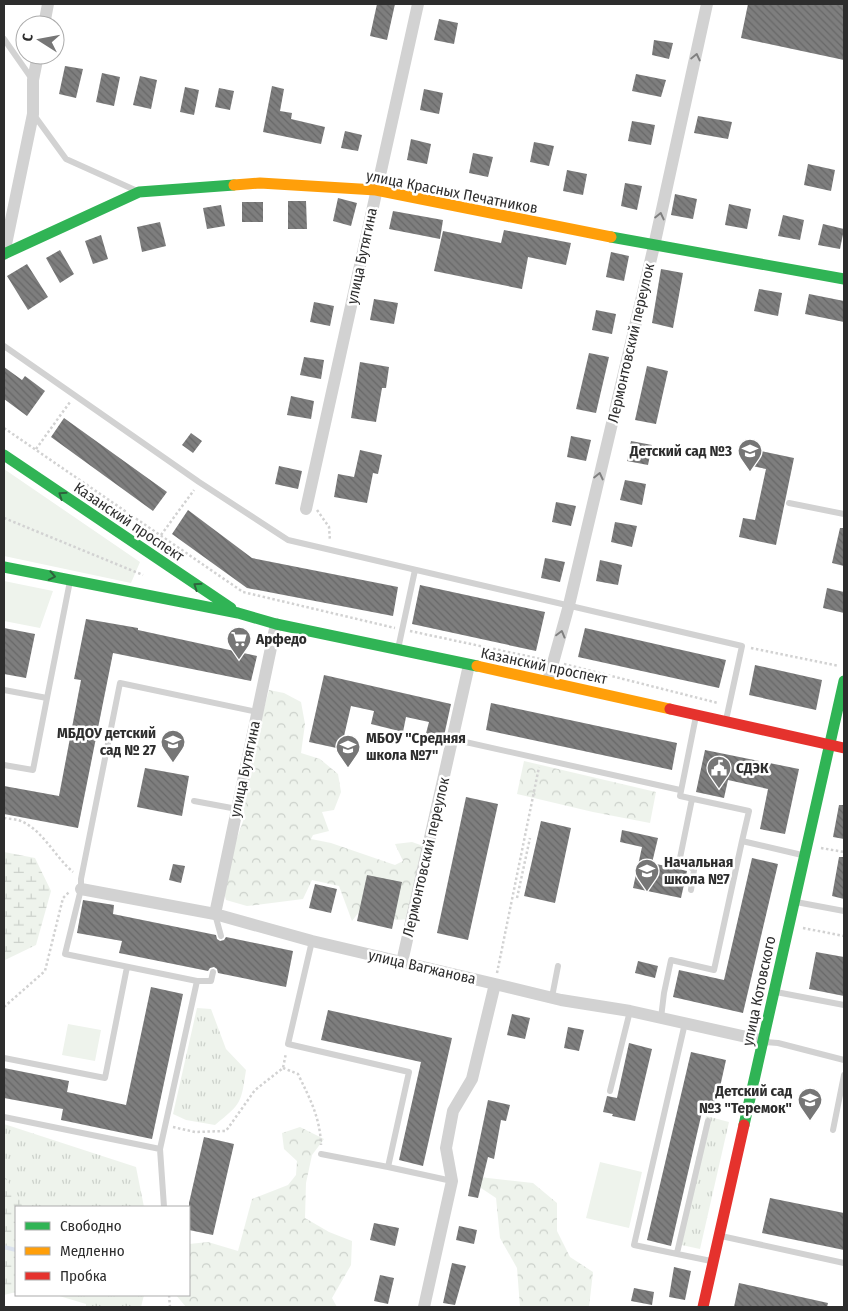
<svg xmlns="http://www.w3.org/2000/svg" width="848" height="1311" font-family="'Fira Sans Condensed',sans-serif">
<defs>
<pattern id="grass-tufts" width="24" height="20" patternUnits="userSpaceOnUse" patternTransform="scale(1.25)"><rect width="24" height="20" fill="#eef3ec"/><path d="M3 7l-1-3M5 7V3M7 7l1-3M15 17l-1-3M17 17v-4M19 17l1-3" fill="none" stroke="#ccd1cb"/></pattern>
<pattern id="forest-crowns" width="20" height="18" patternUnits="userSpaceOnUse" patternTransform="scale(1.25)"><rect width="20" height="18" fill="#eef3ec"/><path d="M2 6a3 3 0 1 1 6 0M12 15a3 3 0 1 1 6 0" fill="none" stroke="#ccd1cb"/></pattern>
<pattern id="wetland-marsh" width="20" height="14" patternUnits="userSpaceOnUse" patternTransform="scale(1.25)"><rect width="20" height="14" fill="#eef3ec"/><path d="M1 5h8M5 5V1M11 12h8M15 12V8" fill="none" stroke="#ccd1cb"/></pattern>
<pattern id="building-back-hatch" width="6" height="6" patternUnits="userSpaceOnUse" patternTransform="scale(1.25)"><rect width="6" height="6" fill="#7e7e7e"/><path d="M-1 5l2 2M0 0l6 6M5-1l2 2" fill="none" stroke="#686868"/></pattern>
</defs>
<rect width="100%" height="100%" fill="#fff"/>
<path fill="url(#grass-tufts)" d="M197,1008L211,1009L226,1049L246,1070C241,1103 242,1103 215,1125L186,1120L173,1114Z
M706,1116L729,1122L700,1249L677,1244Z
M4,1124L136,1167L144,1207H4Z
M56,1295H144L141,1307H86V1304Z"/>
<path fill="url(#forest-crowns)" d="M269,690L284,693L301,702L305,724L301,753L320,759L338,774L341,792L334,810L322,812L329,831L313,835L311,839L331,843L395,865L403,861L395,844L412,842L426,847L409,919L396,920L377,911L362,908L352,921L339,886L312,880L303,899L247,906L226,900C218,875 237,842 244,818C245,812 243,805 244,799C250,762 259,726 269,690Z
M524,761L656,792L650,823L593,812L517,794Z
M300,1127L324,1139L312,1155L306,1183L305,1218L329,1232L352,1241L351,1265L332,1298L337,1307H186L176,1295H189V1244L208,1242L238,1251L252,1199L288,1185L296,1175L297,1161L284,1149L282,1133Z
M470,1176L533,1183L557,1203V1231L570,1257L593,1272L589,1307H520L517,1268L500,1238L496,1198L478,1186Z"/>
<path fill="url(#wetland-marsh)" d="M4,852L35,858L51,891L36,945L5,960L4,959Z
M4,1176L21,1201L22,1207H16V1292L4,1295Z"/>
<path fill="#eef3ec" d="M4,469L140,562L131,583L4,556Z
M4,581L53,591L40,628L4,621Z
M68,1024L101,1030L95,1061L62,1055Z
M600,1162L642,1172L629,1228L586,1218Z"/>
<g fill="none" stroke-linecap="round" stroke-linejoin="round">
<path stroke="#dbe2ee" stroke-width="4" d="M4,1247L16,1250"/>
</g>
<path fill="url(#building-back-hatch)" d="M377,4H395L387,40L370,36Z
M748,4H844V60L741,38Z
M439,19L458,23L454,44L434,40Z
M654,40L673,43L669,59L652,55Z
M65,66L83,69L76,98L59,94Z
M102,73L120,77L114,106L96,102Z
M636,74L666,80L661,97L632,91Z
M140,76L157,80L151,109L133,105Z
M272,86L284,89L280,111L292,113L291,119L325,127L321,144L263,132Z
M185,87L199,90L194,115L180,112Z
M219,88L234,91L230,110L215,107Z
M424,89L443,93L439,114L420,110Z
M698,116L732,122L728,139L694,133Z
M632,121L655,125L651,145L628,141Z
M345,131L362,135L358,151L341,148Z
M411,139L431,144L427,164L407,160Z
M534,142L554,146L549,166L530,162Z
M473,153L493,157L488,177L469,173Z
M808,164L835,170L831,191L804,185Z
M567,170L587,174L583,195L563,191Z
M625,183L642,186L637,210L621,206Z
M675,194L697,199L693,219L671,215Z
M338,198L357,203L351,226L333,221Z
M288,201H306L307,229H288Z
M242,202H263V222H242Z
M729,204L751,209L747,229L725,225Z
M221,205L225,226L207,229L203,208Z
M393,211L443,220L440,239L389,229Z
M783,215L804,220L800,240L778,236Z
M160,222L166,246L142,252L137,227Z
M823,224L844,229L840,249L818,245Z
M504,230L571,243L566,265L528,257L522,289L434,271L443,231L501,243Z
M101,235L108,259L93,264L85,241Z
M60,250L74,274L60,283L46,258Z
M611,252L629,256L624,281L606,277Z
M27,264L48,297L28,310L7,276Z
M661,269L683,273L673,328L652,323Z
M759,289L782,293L778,316L754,311Z
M809,294L844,301V322L805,314Z
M374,299L398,303L394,324L370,320Z
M314,302L334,306L330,326L310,322Z
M596,310L616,314L612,334L592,330Z
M589,353L609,357L596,413L576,409Z
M304,357L324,360L321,379L300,375Z
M360,362L389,367L386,388H382L376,422L351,418Z
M647,366L668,371L656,424L635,420Z
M4,367L22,380L25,376L45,391L27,416L4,399Z
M291,396L314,401L311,419L287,415Z
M64,418L167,492L153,511L51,437Z
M191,433L202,441L193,453L182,445Z
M571,436L591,440L586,461L567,457Z
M631,441L652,445L648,465L627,461Z
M360,450L382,455L378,474L373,473L367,503L334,497L338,474L354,477Z
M756,450L794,458L776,545L739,537L743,518L755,520L766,469L752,466Z
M279,466L302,471L298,489L275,484Z
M625,480L646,484L642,505L620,500Z
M556,502L576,506L571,526L552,522Z
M188,510L252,558L398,587L393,616L247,588L172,534Z
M615,522L637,526L632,547L611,542Z
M840,528H844V566L832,563Z
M545,558L565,562L560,582L541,578Z
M600,560L622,565L618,585L596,581Z
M420,585L545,612L536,651L412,624Z
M827,588L844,592V613L823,608Z
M86,619L138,628V630L257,656L251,681L113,653L78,828L4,814V786L59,796L81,680L74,679Z
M4,628L35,634L26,678L4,674Z
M585,628L726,660L719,688L578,657Z
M755,665L822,680L816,710L749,695Z
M324,675L451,704L442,745L424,741L429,722L406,717L403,732L371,724L374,711L351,706L341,749L309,742Z
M491,703L677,743L672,770L486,730Z
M705,750L799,769L785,834L760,829L768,789L728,780L724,798L696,792Z
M145,768L189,776L182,816L137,807Z
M466,797L498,804L468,940L437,933Z
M839,805H844V839L833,837Z
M541,821L571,828L555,903L524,896Z
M622,830L658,838L652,863L687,871L681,898L633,888L642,847L620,842Z
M839,857H844V899L832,896Z
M752,858L778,864L743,1013L673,997L679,970L724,980Z
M173,864L185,866L181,883L169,880Z
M367,875L402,882L392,929L357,921Z
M315,884L337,889L331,913L309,908Z
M83,900L114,905L113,914L216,935L217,939L220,941L224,940L226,937L293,951L286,987L218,973L217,969L214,967L210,968L208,971L119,953L122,941L77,933Z
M816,952L844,957V996L809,989Z
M638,961L658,966L655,978L635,973Z
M151,987L183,994L152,1139L61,1120L63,1109L4,1098V1068L69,1081L67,1092L126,1105Z
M328,1010L452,1038L423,1166L399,1160L421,1062L321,1040Z
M512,1014L530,1018L525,1039L507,1035Z
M568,1027L584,1030L579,1051L564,1048Z
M629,1043L652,1049L635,1121L612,1116L613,1114L603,1112L607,1096L617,1098Z
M691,1052L726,1060L714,1114L702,1112L671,1246L647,1240Z
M488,1100L510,1105L506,1121L501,1120L494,1159L488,1157L478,1198L468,1196Z
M204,1137L234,1144L213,1235L189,1230V1203Z
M770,1198L844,1213V1250L762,1233Z
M374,1223L399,1228L395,1246L370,1240Z
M459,1226L477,1230L474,1244L456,1240Z
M452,1263L466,1266L455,1305L443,1303Z
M674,1267L691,1271L685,1300L669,1297Z
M380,1275L394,1278L388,1304L374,1301Z
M739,1283L828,1303L827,1307H734Z
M634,1288L654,1292L652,1305L631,1301Z"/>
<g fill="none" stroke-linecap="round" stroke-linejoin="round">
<path stroke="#d2d2d2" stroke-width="2.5" stroke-dasharray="2.5 2.5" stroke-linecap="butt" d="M4,428L243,592L395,628
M36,449L70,402
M317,510L329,527L330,541
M4,518L143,575
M161,535L194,490
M410,631L541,659
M751,648L839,666
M564,664L718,703
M4,818C10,819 18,819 23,822C43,831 56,858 73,872
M821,848L844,852
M517,898L530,838
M803,928L844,936
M497,973L539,767
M4,1007L45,971L63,898L69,892
M283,1068L298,1074C310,1099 320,1117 321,1145
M173,1127L195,1132L226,1131L255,1090L283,1068L286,1053
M169,1295L170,1307"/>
<path stroke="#d2d2d2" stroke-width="6" d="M4,39L32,79
M34,115L66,159L135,190
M4,346L199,482L288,540L742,646L726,720
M789,503L844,514
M398,649L415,570
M4,690L47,698L70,581
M696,716L680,796L749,811L742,841
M452,739L680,790
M4,765L33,770L47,698
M194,801L237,809
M691,890L694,870L680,858L692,799
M796,902L844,911
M215,914L221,936
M312,941L288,1044L409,1072L388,1167L452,1181
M213,972L211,981H197L65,954L81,889V879L120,683L257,712
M776,992L844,1005
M552,997L558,966
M661,1018L664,993L671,960L714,970L742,841L802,855
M685,1023L634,1245L711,1261
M765,1042L778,1043L844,1060
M4,1058L105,1078L127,967
M610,1091L630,1011
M4,1117L160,1149
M833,1130L844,1075
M321,1154L388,1167
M164,1207L160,1149L197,981
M721,1236L844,1263
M677,1253L708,1121"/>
<path stroke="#d2d2d2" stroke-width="12" d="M44,25L48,4
M4,254L33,114V80L38,55
M306,509L418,4
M548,681L569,605L654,246L707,4
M81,889L215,914L312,941L495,984L561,1000L630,1011L764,1041
M215,914L276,624
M402,962L469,665
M424,1307L452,1181L446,1148L453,1111L472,1079L495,984"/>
<path stroke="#30b455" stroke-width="11" d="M611,237L844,279
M4,254L139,192L234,185
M4,455L231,608
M4,567L238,613L276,624L477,666
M744,1125L844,681"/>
<path stroke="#ff9f0a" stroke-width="11" d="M234,185L260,183L376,190L611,237
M477,666L670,709"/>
<path stroke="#e5322d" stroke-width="11" d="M670,709L844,748
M703,1307L744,1125"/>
</g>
<defs><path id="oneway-chevron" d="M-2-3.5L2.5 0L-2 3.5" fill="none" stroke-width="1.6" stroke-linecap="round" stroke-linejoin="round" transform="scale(1.25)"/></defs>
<g stroke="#808080">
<use href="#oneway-chevron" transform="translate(696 57) rotate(-77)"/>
<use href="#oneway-chevron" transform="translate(660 216) rotate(-77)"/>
<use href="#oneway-chevron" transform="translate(599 476) rotate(-77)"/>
<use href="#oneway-chevron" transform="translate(561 634) rotate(-75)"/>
</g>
<g stroke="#2e633d">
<use href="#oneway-chevron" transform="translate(62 495) rotate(-146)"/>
<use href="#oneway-chevron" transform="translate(52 576) rotate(11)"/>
<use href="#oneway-chevron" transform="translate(197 586) rotate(-146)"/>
</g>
<defs>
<symbol id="school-pin" viewBox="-11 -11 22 30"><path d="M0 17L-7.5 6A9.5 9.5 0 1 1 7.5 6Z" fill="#767676" stroke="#fff"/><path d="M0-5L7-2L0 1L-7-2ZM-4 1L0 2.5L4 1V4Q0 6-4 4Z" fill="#fff"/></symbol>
<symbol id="supermarket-pin" viewBox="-11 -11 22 30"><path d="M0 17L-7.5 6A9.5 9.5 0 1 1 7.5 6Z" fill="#767676" stroke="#fff"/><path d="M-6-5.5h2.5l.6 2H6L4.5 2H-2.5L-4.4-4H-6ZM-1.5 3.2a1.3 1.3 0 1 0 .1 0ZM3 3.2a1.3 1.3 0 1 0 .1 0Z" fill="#fff"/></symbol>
<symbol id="civic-pin" viewBox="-11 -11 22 30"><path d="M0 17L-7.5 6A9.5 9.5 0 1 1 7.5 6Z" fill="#767676" stroke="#fff"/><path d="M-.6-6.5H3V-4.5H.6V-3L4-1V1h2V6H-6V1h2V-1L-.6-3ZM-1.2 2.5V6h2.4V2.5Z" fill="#fff"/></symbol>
</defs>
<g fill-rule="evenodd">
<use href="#school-pin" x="736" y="437" width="28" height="38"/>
<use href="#supermarket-pin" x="225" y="625" width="28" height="38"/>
<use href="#school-pin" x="159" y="728" width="28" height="38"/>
<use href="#school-pin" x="334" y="733" width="28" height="38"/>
<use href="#civic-pin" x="705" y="754" width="28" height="38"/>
<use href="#school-pin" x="633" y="857" width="28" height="38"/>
<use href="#school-pin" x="796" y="1086" width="28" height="38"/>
</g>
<g text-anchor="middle" stroke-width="5" stroke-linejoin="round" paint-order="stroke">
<g font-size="15" fill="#2d2d2d" stroke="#fff">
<text transform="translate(452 192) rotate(11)" y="5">улица Красных Печатников</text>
<text transform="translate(362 256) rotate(-78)" y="5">улица Бутягина</text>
<text transform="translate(631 343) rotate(-77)" y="5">Лермонтовский переулок</text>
<text transform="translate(129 522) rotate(34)" y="5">Казанский проспект</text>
<text transform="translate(544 666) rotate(12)" y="5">Казанский проспект</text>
<text transform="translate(245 769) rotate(-78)" y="5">улица Бутягина</text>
<text transform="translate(426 857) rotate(-77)" y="5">Лермонтовский переулок</text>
<text transform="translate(422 967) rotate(13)" y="5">улица Вагжанова</text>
<text transform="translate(759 991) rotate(-78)" y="5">улица Котовского</text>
</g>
<g font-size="15" font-weight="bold" fill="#2d2d2d" stroke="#fff" text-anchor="start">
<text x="732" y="456" text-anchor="end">Детский сад №3</text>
<text x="256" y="644">Арфедо</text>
<text x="156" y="738" text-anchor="end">МБДОУ детский<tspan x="156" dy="17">сад № 27</tspan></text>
<text x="366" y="743">МБОУ "Средняя<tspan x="366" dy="17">школа №7"</tspan></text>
<text x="736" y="773">СДЭК</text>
<text x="664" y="867">Начальная<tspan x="664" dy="17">школа №7</tspan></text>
<text x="792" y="1096" text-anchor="end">Детский сад<tspan x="792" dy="17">№3 "Теремок"</tspan></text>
</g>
</g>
<rect width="848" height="1311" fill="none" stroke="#2d2d2d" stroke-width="10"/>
<rect x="15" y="1206" width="175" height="90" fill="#ffffff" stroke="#ababab"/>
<rect x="25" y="1222" width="25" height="8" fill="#30b455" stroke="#ababab"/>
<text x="60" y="1231" font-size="15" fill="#2d2d2d">Свободно</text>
<rect x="25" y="1247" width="25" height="8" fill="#ff9f0a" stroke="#ababab"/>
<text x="60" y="1256" font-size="15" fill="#2d2d2d">Медленно</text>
<rect x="25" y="1272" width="25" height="8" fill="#e5322d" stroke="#ababab"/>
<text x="60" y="1281" font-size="15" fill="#2d2d2d">Пробка</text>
<g transform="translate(40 40) rotate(281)"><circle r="24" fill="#ffffff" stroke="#ababab"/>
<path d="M0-4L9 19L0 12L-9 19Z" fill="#767676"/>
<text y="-8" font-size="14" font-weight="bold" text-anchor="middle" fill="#2d2d2d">С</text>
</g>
</svg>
